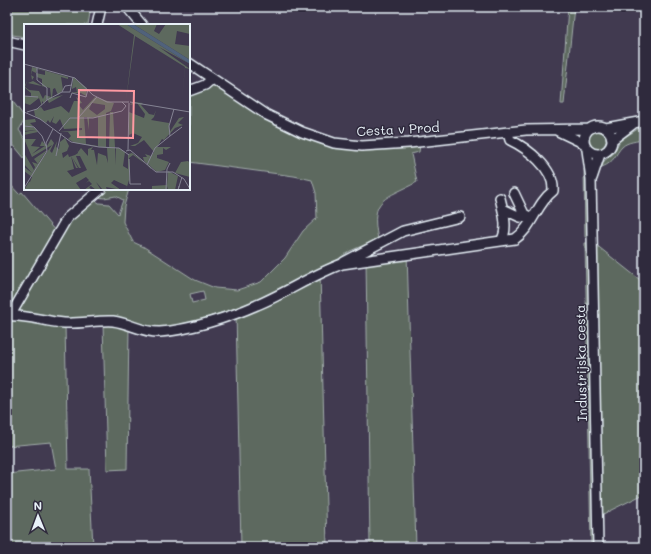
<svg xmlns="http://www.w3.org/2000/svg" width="651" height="554" font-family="Mali,sans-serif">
<rect width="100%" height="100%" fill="#413a50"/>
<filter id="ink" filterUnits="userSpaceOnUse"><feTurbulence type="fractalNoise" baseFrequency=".025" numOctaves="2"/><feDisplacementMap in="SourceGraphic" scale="8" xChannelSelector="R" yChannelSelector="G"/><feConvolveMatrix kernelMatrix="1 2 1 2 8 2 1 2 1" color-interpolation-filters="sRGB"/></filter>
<g filter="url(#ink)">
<path fill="#5d695e" stroke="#a2adab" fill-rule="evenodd" d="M7,7H91L88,25H25V37L7,34Z
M568,7H574L564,104H561Z
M212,83L330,145H420L419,152L411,154L417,182C386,199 369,197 378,239L350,251L337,260L258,301L190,323L158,329L73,322L16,314L68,220L95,200L99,203L109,204L118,214L123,200L116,196L104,198L97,197L103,189H129L124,206L123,222L133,242L144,247L195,280L215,288L237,290L261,282L285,258L303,231L317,218L316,193L312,180L294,176L189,162V91ZM203,291L205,300L192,303L190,294Z
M7,94L23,115L24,121L19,130L25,139V159L11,142L7,143Z
M641,127H644V139C637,142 628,141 622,147C615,154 615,162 602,167L604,161L614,153L620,140Z
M588 140a9 9 0 1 1 18 0a9 9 0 1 1-18 0Z
M587,167L588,237H585L584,169Z
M7,181L19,194L22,192L56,232L13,304L7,305Z
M585,243H588L594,547H591Z
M595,244L644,283V494L601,515Z
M407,253L416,547H370L366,259Z
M320,272L327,547H241L236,312Z
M7,319L65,325L68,469H89L93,547H7V474L56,469L51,442L7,446Z
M103,323L129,327L127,469L107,470Z"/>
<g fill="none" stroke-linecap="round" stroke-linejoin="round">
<defs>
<path id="minor" d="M127,7L142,25
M97,25L101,7
M7,41L25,45
M189,63L267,115L302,132L334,143L362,146L409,143L526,130L588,129
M189,91L205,85L212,79
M584 140a14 14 0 1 1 28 0a14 14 0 1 1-28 0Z
M606,128L644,121
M558,131L583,143
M612,140L633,124
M587,150L591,179L598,547
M592,178L600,154
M514,193L524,214L532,218
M500,198C503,211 509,229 501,241
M503,209L520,217L529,218
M344,262L403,231L460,217
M7,316C25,314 46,322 64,323C81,324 97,320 113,321C130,323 143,333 160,332C190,330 230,317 257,305C286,293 312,275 342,264L515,239C533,227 536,204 553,191C555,169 527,148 510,140L508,133
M10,316L67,218L101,189"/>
</defs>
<use href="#minor" stroke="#e8f1f8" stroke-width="12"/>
<use href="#minor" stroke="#2f2a3d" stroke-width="9"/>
</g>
</g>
<g text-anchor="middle" stroke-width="3" stroke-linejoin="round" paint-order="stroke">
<g font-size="13" fill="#e8f1f8" stroke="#2f2a3d">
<text transform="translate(398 129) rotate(-3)" y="5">Cesta v Prod</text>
<text transform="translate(581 363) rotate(-91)" y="5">Industrijska cesta</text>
</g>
</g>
<g transform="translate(24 24)">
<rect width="166" height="166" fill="#413a50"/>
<path d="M93,0H102L166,40L135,23L166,45L161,44L157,85L161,43L111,12L102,76L110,11ZM109,0H133L130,7L135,10L142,0H166V10L153,7L151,20L166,22V36ZM8,43L44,53V55L37,53L39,66L34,71L31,64L29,65L28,74L39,71L25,79L23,75L20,79L22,82L18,77V82L15,74L6,81L0,79V72H7V69L0,63L3,57L1,52L3,57L1,63L5,66L15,67L19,75L21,71L27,73L26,64L4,59L9,57L18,62V55L13,53L12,49L21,51V47L13,45L12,49L8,47L7,51L10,53L8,56L7,50ZM49,53L63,64L62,72L57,69H46L53,68L52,63L48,65ZM52,73L56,76L58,79L54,80L59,86L71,73L90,79L87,87L82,89V123H85L86,88H89L92,141V124H95L101,128L99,142L104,145V130L108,129L115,134L127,145V154V144L109,131L105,134L106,160L105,156L102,166L103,162L90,156L87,159L97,166L82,163L83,166H79L72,158L77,166H72L67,162L65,163L68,166H60L68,160L65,157L62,159L65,156L62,153L52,159L57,166H0L5,158L0,157L6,158L8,153L0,147V143L8,149L0,140V129L10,146L11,143L8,138L14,140L10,135L23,126L14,140L28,121L8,133L0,115H12L7,122L16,123L8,130L21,122H16L18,117L23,122L27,115L30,119L26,127L28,129L33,117L32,123L35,125L36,118L41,114L45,122L43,127L38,129L39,134L44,130L45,133L51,131L54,129L53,123L54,128L57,124L64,132V125L69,123L67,126H70L73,141L74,129L82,132L84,139L83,124L51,119L44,115L47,112L44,108H36L58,106V104L40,105L36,95L32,100L28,98L30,92L26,99L24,96L22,99L11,92L10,86L17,83L20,87L37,82L45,89L50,77H54ZM68,79L81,81V85L73,91L65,85ZM60,93H63L65,106V94L74,93V122L62,120ZM47,132L52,144H54L48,133L55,144H57L52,132H56L63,146L48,153L43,147L50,145ZM109,78L119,79L117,81L125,90L130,91L132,86L130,93L127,96L145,99V109L155,94L160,93L154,99L159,101L151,104L140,116L138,115L133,123H147L142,126L139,124V130L133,131V134L145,138L141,146L133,148L120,137L119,133H123L121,130L127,132L130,128L120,116L111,122L112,128L111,122H106L114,119L118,113L109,109L105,111V88L120,94L121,90L113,79L106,81ZM11,95L12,98L6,99L10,103L5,102L11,104L14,108L0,111V108L12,106L0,107V96ZM164,137L166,139V153L151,149L157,138ZM144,147L154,152L151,166H144L143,162V166H128V162L143,161Z" fill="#5d695e" fill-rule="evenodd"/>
<path d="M102,0H109L136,17L166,36V40Z" fill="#50627b"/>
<path fill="none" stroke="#848393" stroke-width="1" d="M0,40L51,54L69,71L83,78H105M13,44V56L23,64V76M38,68L41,62L48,61M0,72L14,73M46,74L48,69L62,73L64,65M106,78L166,88M0,88L16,95L47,118L75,123L95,124L105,131M3,88L13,85L23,76L38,68H46L49,53M55,93L73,73M0,102L10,103L18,112L22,122M35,107L46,94H69L98,87L102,82L98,78M146,112L158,103M104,126L105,79M102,127L106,126L132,148H149L160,155L166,165M32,132L37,109M105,135L106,160H117M123,141L131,124L146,112L145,102L150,85M155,162L154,166L158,153M0,164L23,127L22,119L29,105M142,166L143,145L146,139"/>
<path fill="#ff9aa2" fill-opacity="0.15" stroke="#ff9aa2" stroke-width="2" d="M55,66L110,67L109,114L54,113Z"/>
<rect width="166" height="166" fill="none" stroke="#e8f1f8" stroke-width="2"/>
</g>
<rect width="651" height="554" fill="none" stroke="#2f2a3d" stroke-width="24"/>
<rect x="12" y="12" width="627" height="530" fill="none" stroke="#e8f1f8" stroke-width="1.5" filter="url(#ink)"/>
<g transform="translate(38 516) rotate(359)" stroke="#2f2a3d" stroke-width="3" paint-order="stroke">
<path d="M0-3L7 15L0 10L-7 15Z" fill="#e8f1f8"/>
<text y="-6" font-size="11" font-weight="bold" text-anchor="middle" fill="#e8f1f8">N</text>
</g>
</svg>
